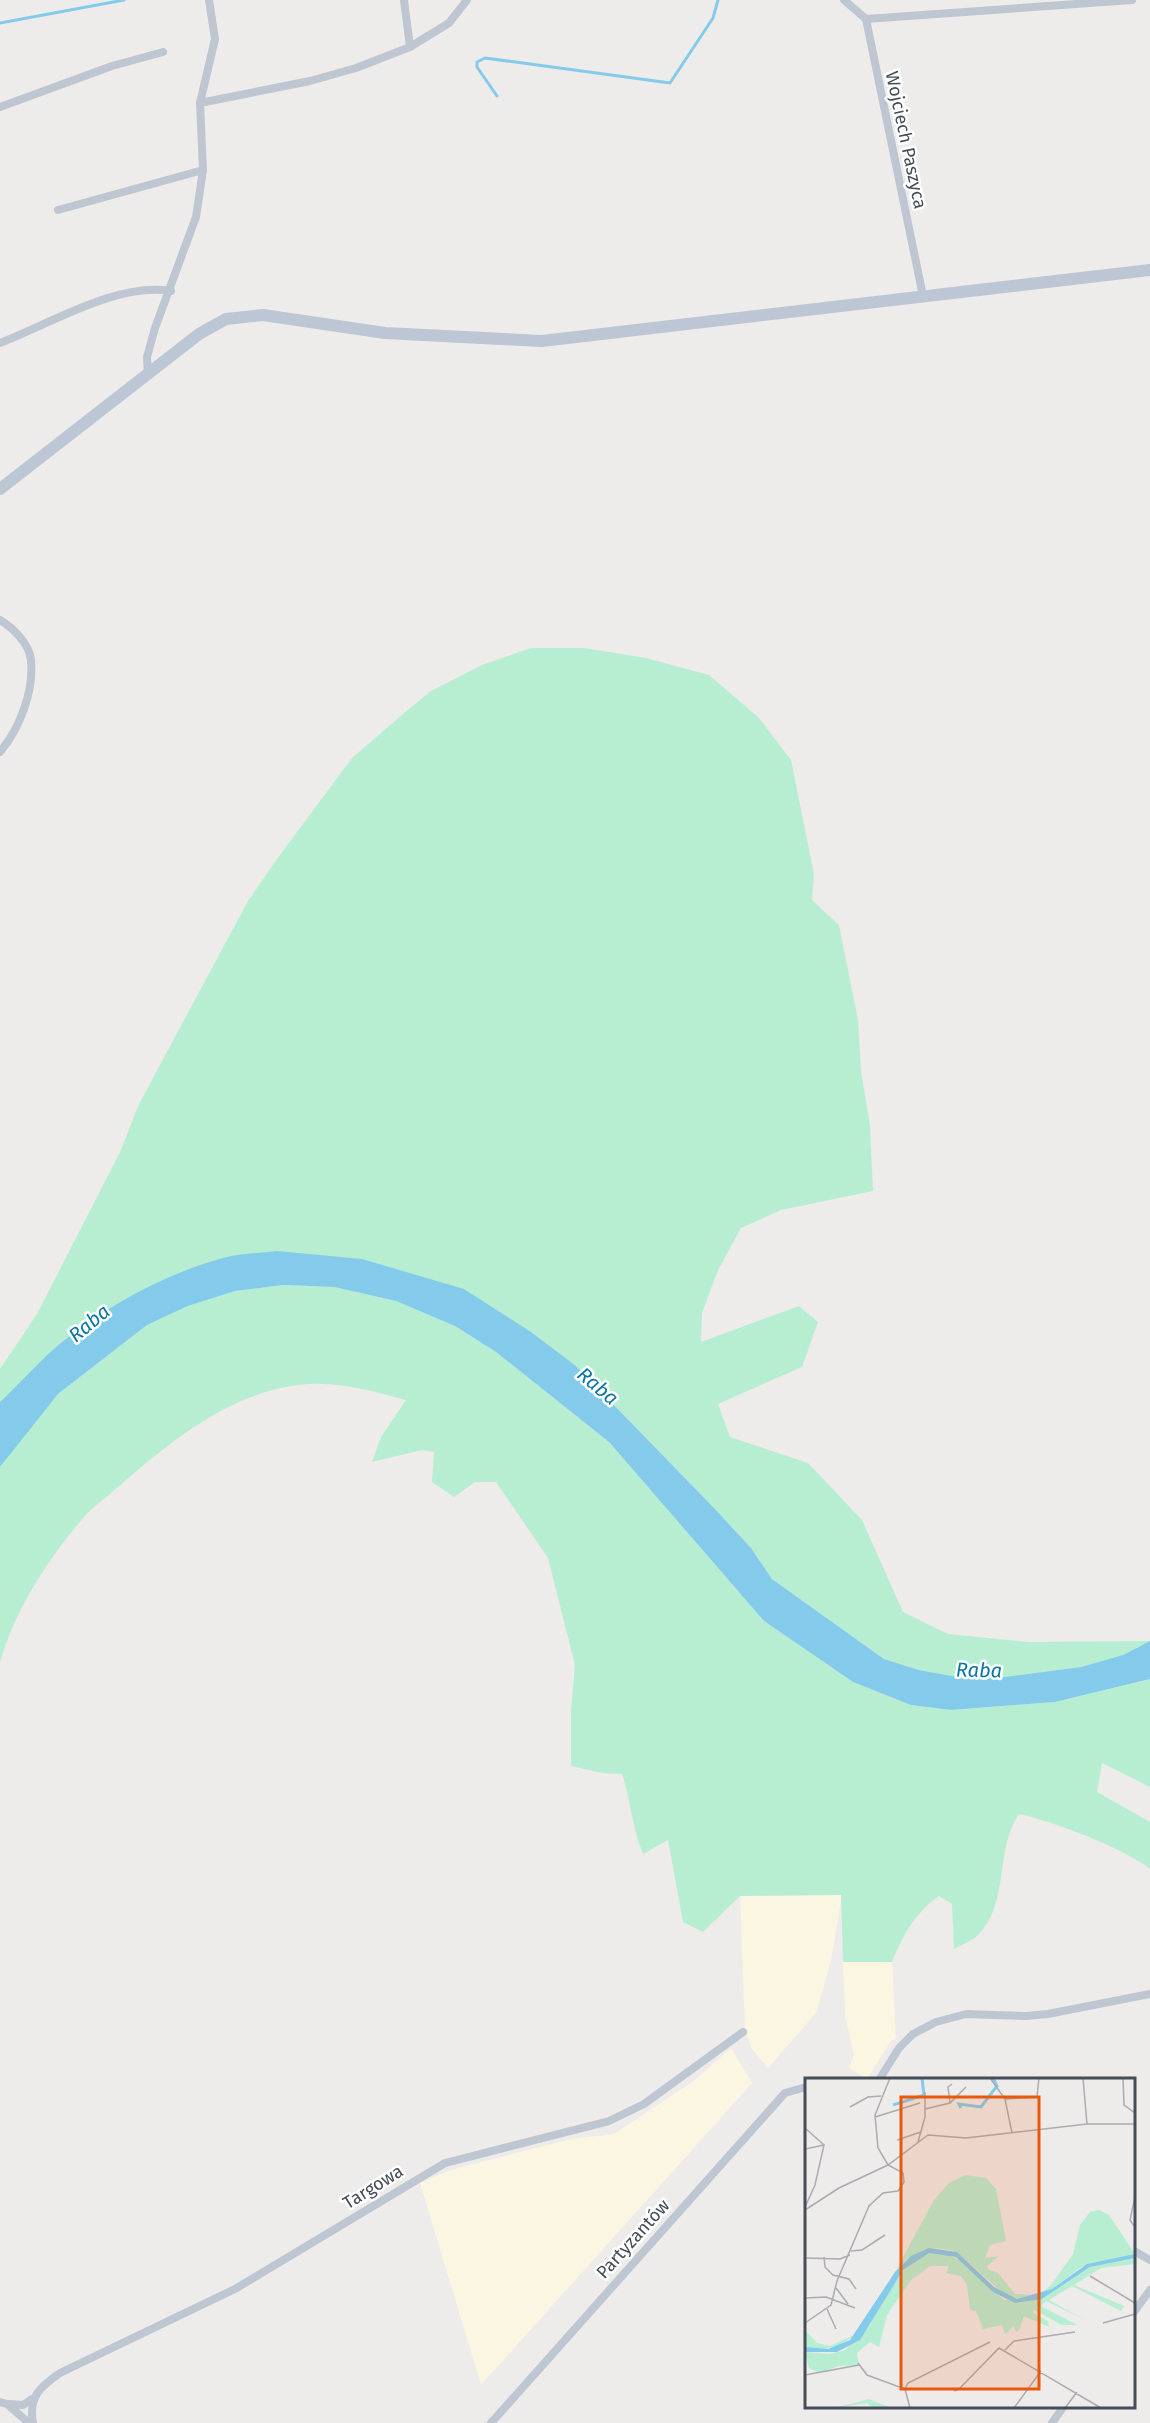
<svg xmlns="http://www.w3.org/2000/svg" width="1150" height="2423" font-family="'Fira Sans',sans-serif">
<rect width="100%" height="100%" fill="#eeebeb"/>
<path fill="#fbf6e2" d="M842,1895L831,1961L816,2013L768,2068L752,2049L745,2030L740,1896Z
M843,1962H892L896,2039L891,2041L867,2079L849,2068L854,2055L845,2015Z
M731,2048L752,2083L481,2385L420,2183L451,2170L571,2139L614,2134L695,2080Z"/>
<path fill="#b7eed2" d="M531,648H584L646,658L709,675L759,718L791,760L814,874L812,900L839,925L858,1020L861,1071L870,1125L873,1191L781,1210L741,1228L718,1270L702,1313L701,1342L799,1306L818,1322L802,1367L718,1404L730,1437L808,1463L862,1520L903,1612L948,1634L1028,1642L1150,1641L1123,1655L1081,1667L1004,1677L963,1678L919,1670L884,1659L772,1579L751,1548L714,1508L576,1366L464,1289L187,1271L141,1291L89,1323L56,1348L0,1402V1369L37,1314L120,1152L139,1104L248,901L277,859L352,758L403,714L431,691L482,665Z
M283,1285L334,1287L396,1301L455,1326L496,1352L609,1442L764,1621L853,1682L911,1705L951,1710L1055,1702L1150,1679V1787L1102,1763L1097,1792L1150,1822V1869C1124,1848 1052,1821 1019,1814C994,1851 1010,1903 978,1935C972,1941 961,1945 954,1949L952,1904L939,1896C914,1914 904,1934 892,1962H843L841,1895L740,1896L703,1932L683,1922L668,1840L643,1854C632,1827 631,1801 622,1774L602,1773L571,1766V1710L575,1665L548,1558L496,1482H475L454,1497L432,1482L434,1452L422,1450L372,1462L381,1437L406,1400C372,1391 334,1380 298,1385C230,1394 175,1438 125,1481C112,1493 96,1504 84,1517C48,1559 16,1608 0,1662V1468L23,1436L58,1394L147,1325L188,1306L235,1291Z"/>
<path fill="#84cbeb" d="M277,1251L362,1259L464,1289L531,1332L576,1366L714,1508L751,1548L772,1579L884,1659L919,1670L963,1678L1004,1677L1081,1667L1123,1655L1150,1641V1679L1055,1702L951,1710L911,1705L853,1682L764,1621L609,1442L496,1352L455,1326L396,1301L334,1287L283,1285L235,1291L188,1306L147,1325L58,1394L0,1467V1402C19,1384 37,1364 56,1347C106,1306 169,1271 231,1256C246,1253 262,1253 277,1251Z"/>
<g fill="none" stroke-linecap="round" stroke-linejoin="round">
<path stroke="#84cbeb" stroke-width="3" d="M0,23L124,0
M497,96L477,67V62L485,58L670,83L713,18L718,0"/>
<path stroke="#bec6d1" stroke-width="8" d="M404,0L410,47
M844,0L866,19L923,296
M866,19L1132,0
M200,103L310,81L356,68L410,47L449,23L467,0
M0,107L112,66L163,52
M58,210L203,170
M0,343C50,324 117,282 171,291
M148,375L147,357L155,328L196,217L203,170L200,103L215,39L209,0
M0,620C13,628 29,643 31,660C34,691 20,728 0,752
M879,2080L899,2048L913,2034L936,2022L966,2014L1026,2016L1048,2014L1150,1994
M1134,2251L1150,2260
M1134,2312L1150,2290
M0,2402L7,2404L29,2423
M8,2404L23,2405L32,2399
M33,2423C28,2397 40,2387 60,2373L235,2289L445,2163L609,2121L644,2104L743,2032
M491,2423L785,2093L806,2087
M1052,2423L1064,2406"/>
<path stroke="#bdc6d5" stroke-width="12" d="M0,489L199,334L226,319L263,315L385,333L542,341L1150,270"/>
</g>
<g text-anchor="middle" stroke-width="5" stroke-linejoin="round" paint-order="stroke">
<g font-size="18" fill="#444d58" stroke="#fff">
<text transform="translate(906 140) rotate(78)" y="6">Wojciech Paszyca</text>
<text transform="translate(373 2187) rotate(-32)" y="6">Targowa</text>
<text transform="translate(633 2239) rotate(-48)" y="6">Partyzantów</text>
</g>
<g font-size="20" font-style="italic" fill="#0b75a4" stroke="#fff">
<text transform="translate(89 1323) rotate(-40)" y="7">Raba</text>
<text transform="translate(598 1386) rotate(40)" y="7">Raba</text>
<text transform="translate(979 1670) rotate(1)" y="7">Raba</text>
</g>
</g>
<g transform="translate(805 2078)">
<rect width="330" height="330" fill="#eeebeb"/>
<path d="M160,97L181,100L191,111L201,163L185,167L180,180L194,178L182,188L184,192L193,195L210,216L234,217L246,207L268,176L275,147L285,134L294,132L304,137L330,176L276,189L247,211L231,218L217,221L202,219L152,174L139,171L129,170L102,181L90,194L129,122L144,105ZM136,174L155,182L199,222L237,221L285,189L330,180V186L296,190L269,207L319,228L316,233L267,208L244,222L280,242L241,223L236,228L272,247H257L229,232L228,235L243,243L244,249L219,238L214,252L211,254L209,248L200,256L197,247L178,251L171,233L165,232L162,207L156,198L141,195L144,188H125L106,202L82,237L74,269L65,264L52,275L54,287L34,288L14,295L4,290L0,274L25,276L40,272L65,247L75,224L103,187L118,176ZM0,252L12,265L25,268L51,256L34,268L18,271L0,269ZM64,321L86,330H67L62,325L29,330Z" fill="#b7eed2"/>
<path d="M124,170L152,174L189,209L212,221L247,211L282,186L330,176V180L285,189L237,221L210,225L188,214L151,179L124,175L98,192L55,262L32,274H0V269L23,271L45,262L90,194L106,178Z" fill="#84cbeb"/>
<path fill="none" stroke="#84cbeb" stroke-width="3" d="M88,27L119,17L117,0M156,30L154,26L176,29L192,8L188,0"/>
<path fill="none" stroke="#aaacb0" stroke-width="1.5" d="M185,0L200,21L207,55M278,0L282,46M318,0L319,27L330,35M200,21L232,19L234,0M145,25L143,9L147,6M45,29L63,19L76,18M120,31L145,25L161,9M70,39L115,25M0,50L19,67M92,62L116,54M113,64L120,39V14M0,71L19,67L10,107L0,129M330,119L325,142L330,149M0,132L34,110L83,87L123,57L161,60L282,46H330M46,173L57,172L80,157M19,179L20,189L28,197L44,201L51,211M0,180L35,181L45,177M285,198L330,225M31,210L43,226M0,220L21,219L50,230M22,231L31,251M0,245L26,227L32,203L64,128L78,115L93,113L99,104L98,95L83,87L73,70L70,37L85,0M298,245L330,236M200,272L209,263L270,254M53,285L62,297L100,311L105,330M0,297L54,287M100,311L103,305L185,264M149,313L154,311L194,270L296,330M209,330L236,293M260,330L272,314"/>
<path fill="#e8590c" fill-opacity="0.15" stroke="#e8590c" stroke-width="3" d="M96,19H234V311H96Z"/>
<rect width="330" height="330" fill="none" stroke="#444d58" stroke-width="3"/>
</g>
</svg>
